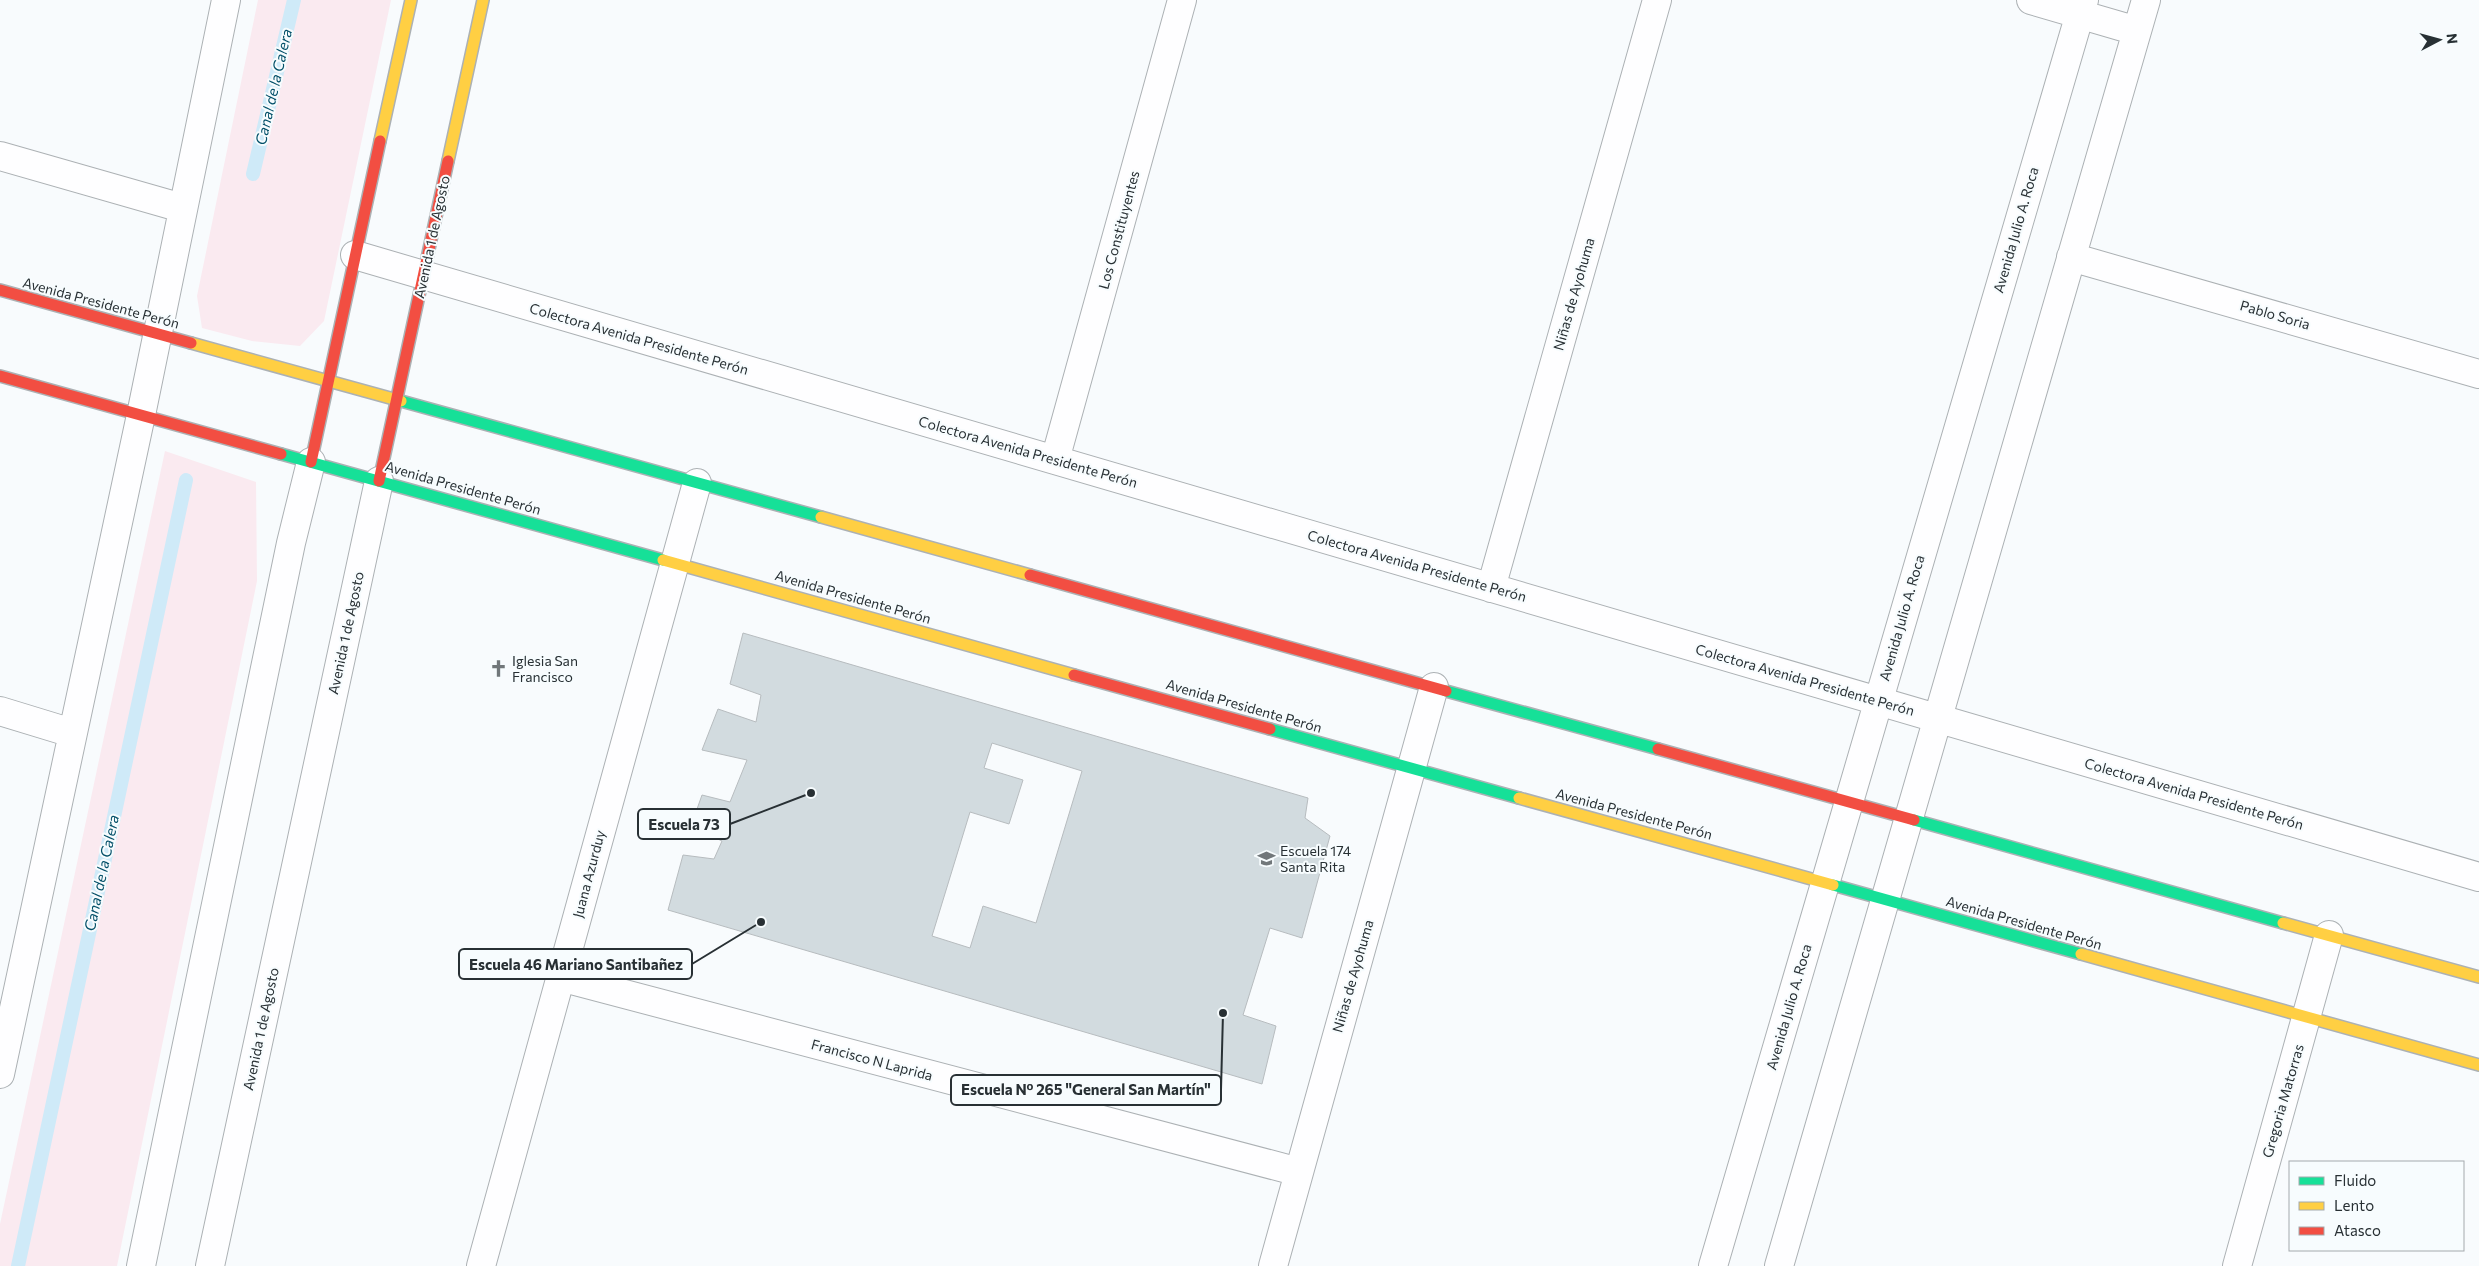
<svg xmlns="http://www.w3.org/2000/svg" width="2479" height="1266" font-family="Commissioner,sans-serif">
<rect width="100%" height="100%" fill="#f8fbfd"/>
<path fill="#faeaf0" d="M258,0H391L324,321L300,346L252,341L202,328L197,296Z
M165,451L256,482L257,581L117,1266H0V1224Z"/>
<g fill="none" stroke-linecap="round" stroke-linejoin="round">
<path stroke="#cfeaf8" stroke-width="14" d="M253,174L294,0
M18,1266L186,480"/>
</g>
<path fill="#d2dbdf" stroke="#b7bcbf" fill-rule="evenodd" d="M743,633L1308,798L1305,818L1330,836L1302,938L1270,928L1243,1015L1276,1026L1262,1084L668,910L683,855L714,859L722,841L691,826L702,795L730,802L747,760L702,750L718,709L756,722L761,695L730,684ZM992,743L1082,771L1036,923L983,906L970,948L932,936L970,812L1009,824L1023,780L984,768Z"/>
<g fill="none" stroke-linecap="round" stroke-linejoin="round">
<defs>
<path id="street" d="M2031,0L2137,31
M0,156L182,208
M355,255L2479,877
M2071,257L2479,374
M1055,460L1182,0
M1491,588L1657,0
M0,711L72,733
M560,977L1299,1172
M0,1074L141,415L226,0
M141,1266L291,543L311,462
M210,1266L379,481
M481,1266L697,483
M1273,1266L1434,687
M1713,1266L2084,0
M1779,1266L2146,0
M2237,1266L2329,935"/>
<path id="fast" d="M401,401L821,517
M281,454L663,560
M1446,691L1658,749
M1270,729L1519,798
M1914,820L2283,923
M1833,885L2081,954"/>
<path id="slow" d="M380,141L411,0
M448,161L483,0
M191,343L401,401
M821,517L1030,575
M663,560L1074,675
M1519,798L1833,885
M2283,923L2479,977
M2081,954L2479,1065"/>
<path id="jam" d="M0,290L191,343
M0,376L281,454
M311,462L380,141
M379,481L448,161
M1030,575L1446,691
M1074,675L1270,729
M1658,749L1914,820"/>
</defs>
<use href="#street" stroke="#acb1b4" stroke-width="30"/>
<use href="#fast" stroke="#acb1b4" stroke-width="14"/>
<use href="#slow" stroke="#acb1b4" stroke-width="14"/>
<use href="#jam" stroke="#acb1b4" stroke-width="14"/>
<use href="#street" stroke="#fefeff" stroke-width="28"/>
<use href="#fast" stroke="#16e098" stroke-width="11"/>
<use href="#slow" stroke="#ffcf43" stroke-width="11"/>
<use href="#jam" stroke="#f24e42" stroke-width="11"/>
</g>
<defs>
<symbol id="church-bare" viewBox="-9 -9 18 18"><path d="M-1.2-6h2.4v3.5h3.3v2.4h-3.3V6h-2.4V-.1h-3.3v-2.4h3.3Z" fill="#71777a" stroke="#f7fcfe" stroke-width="2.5" paint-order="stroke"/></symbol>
<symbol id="school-bare" viewBox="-9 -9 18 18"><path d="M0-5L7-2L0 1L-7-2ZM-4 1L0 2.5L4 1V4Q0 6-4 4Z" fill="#71777a" stroke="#f7fcfe" stroke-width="2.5" paint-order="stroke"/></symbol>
</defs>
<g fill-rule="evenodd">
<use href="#church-bare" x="486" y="656" width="25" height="25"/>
<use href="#school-bare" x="1254" y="846" width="25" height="25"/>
</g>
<g text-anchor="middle" stroke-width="4" stroke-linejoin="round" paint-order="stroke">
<g font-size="14" fill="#283034" stroke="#f7fcfe">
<text transform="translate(1119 230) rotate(-75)" y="5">Los Constituyentes</text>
<text transform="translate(2016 230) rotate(-74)" y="5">Avenida Julio A. Roca</text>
<text transform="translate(432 237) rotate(-78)" y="5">Avenida 1 de Agosto</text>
<text transform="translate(1574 294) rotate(-74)" y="5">Niñas de Ayohuma</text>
<text transform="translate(101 303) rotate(15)" y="5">Avenida Presidente Perón</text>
<text transform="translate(2275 315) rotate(16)" y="5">Pablo Soria</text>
<text transform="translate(639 339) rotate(16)" y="5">Colectora Avenida Presidente Perón</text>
<text transform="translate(1028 452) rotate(16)" y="5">Colectora Avenida Presidente Perón</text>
<text transform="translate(463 488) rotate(16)" y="5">Avenida Presidente Perón</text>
<text transform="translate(1417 566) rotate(16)" y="5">Colectora Avenida Presidente Perón</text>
<text transform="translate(853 597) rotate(16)" y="5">Avenida Presidente Perón</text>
<text transform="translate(1902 618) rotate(-74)" y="5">Avenida Julio A. Roca</text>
<text transform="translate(346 633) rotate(-78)" y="5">Avenida 1 de Agosto</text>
<text transform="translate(1805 680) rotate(16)" y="5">Colectora Avenida Presidente Perón</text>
<text transform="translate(1244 706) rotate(16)" y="5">Avenida Presidente Perón</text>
<text transform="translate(2194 794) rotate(16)" y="5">Colectora Avenida Presidente Perón</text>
<text transform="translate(1634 814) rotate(15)" y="5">Avenida Presidente Perón</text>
<text transform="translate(589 874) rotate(-75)" y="5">Juana Azurduy</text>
<text transform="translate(2024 923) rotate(16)" y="5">Avenida Presidente Perón</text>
<text transform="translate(1353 976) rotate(-74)" y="5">Niñas de Ayohuma</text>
<text transform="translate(1789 1007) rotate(-74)" y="5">Avenida Julio A. Roca</text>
<text transform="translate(261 1029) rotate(-78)" y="5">Avenida 1 de Agosto</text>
<text transform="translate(872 1060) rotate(15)" y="5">Francisco N Laprida</text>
<text transform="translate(2283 1101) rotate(-74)" y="5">Gregoria Matorras</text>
</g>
<g font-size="14" fill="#283034" stroke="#f7fcfe" text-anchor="start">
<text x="512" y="666">Iglesia San<tspan x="512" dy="16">Francisco</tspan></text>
<text x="1280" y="856">Escuela 174<tspan x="1280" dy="16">Santa Rita</tspan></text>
</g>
<g font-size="15" font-style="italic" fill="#035069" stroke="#f7fcfe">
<text transform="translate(274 87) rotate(-77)" y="5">Canal de la Calera</text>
<text transform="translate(102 873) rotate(-78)" y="5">Canal de la Calera</text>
</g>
</g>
<path fill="none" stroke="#283034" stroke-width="2" d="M811 793L730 824M761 922L692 964M1223 1013L1221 1090"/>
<g fill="#283034" stroke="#f7fcfe" stroke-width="2">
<circle cx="811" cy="793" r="5"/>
<circle cx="761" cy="922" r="5"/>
<circle cx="1223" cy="1013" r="5"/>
</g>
<g fill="#f7fcfe" stroke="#283034" stroke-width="2">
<rect x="638" y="809" width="92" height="30" rx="5"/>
<rect x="459" y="949" width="233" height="30" rx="5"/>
<rect x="951" y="1075" width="270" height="30" rx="5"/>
</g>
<g font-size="15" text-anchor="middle" font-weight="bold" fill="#283034">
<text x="684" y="830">Escuela 73</text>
<text x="576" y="970">Escuela 46 Mariano Santibañez</text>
<text x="1086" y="1095">Escuela Nº 265 "General San Martín"</text>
</g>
<rect x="2289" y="1161" width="175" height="90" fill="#f7fcfe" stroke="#a4aaad"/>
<rect x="2299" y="1177" width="25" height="8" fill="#16e098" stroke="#a4aaad"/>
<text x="2334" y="1186" font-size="15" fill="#283034">Fluido</text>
<rect x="2299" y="1202" width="25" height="8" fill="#ffcf43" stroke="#a4aaad"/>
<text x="2334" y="1211" font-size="15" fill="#283034">Lento</text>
<rect x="2299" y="1227" width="25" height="8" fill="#f24e42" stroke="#a4aaad"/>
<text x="2334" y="1236" font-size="15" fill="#283034">Atasco</text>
<g transform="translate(2439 40) rotate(84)" stroke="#f7fcfe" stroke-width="4" paint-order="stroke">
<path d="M0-4L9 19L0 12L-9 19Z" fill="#283034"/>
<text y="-8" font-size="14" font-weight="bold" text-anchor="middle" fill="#283034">N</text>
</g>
</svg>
